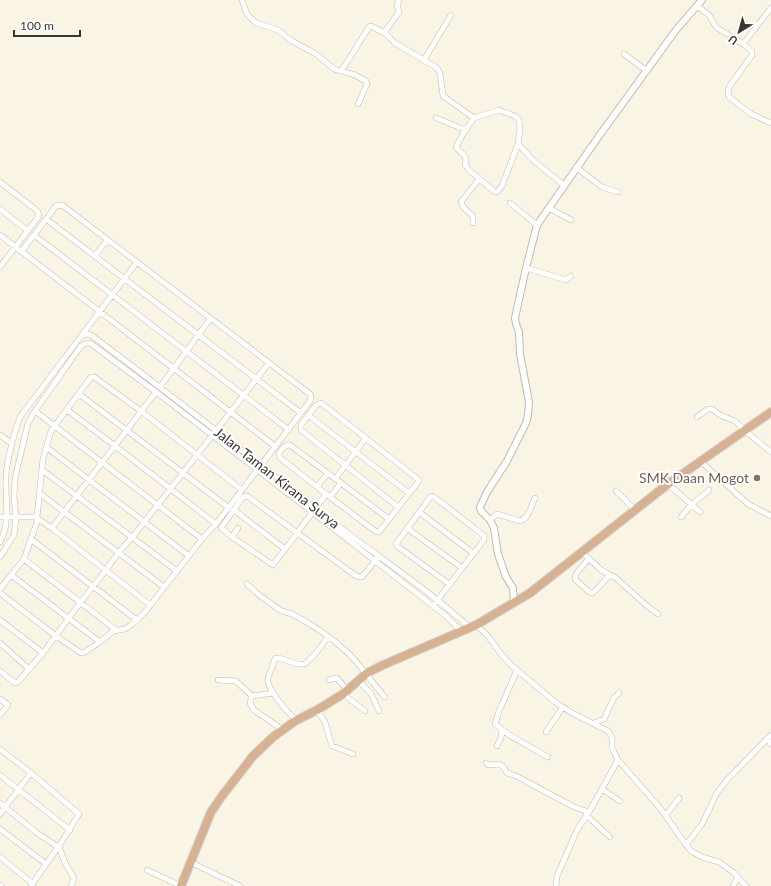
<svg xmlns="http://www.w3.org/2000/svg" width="771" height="886" font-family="Lato,sans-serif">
<rect width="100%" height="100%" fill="#f9f4e4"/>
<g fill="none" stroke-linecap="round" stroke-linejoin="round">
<defs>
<path id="minor" d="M242,0L247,14L256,23L278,30L292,41L316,54L334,69L355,75L366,81L367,84L358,104
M697,6L709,15L716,27L743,44L752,51V55L729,87L728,94L729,97L751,114L771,123
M384,32L395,43L437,68L440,73L443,96L474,118L464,132L456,147C462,155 468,154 465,165L469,170L495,192H497L502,186L518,144L520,129L519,120L515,116L499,110L474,118
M743,44L771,8
M624,54L647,71
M424,60L451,15
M342,70L369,27L371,26L384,33L399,12L397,5L399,0
M436,118L466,130
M518,144L535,162L564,185
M576,167L602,187L618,192
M0,182L35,209L38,212L39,216L0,267
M510,203L537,225
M549,208L571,220
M0,209L28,231
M46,219L301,413
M473,223V216L463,207L461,202L479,179
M0,235L276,447
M34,235L289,430
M95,256L107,240
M526,268L566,280L571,276
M81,336L86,334L91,335C175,398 258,463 341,528C384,561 430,591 470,628
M160,387L210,319
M79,394L229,508
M67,410L114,445L216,524
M35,411L202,539
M308,415L409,493
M697,417L708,409H712L720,415L735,421L744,430L771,452
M0,435L12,444
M46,447L189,556
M700,461L748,504L771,516
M42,470L177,571
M335,479L366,438
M341,483L389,519
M668,484L700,512
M317,487L328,473
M616,491L636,511
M39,493L164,587
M326,494L279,457V453C282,449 285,444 290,445L341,483L330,497L326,494L297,533L296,535L273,565L232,537L221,528L243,497L247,496L356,576L362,577L379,556
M330,497L375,531L379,532L419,481V480L321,403L316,405L301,425V430L398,507
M234,510L285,549
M419,512L473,553
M0,517H37
M681,517L691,505L709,490
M38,519L52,528L150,605
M490,520L497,514L520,521C529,518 531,506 535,498
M52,528L156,392
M407,528L462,568
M232,537L238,528
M32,540L137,620
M0,542C11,523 5,498 6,477C6,463 15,430 20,417L137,262
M583,553L601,570L616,578L647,606L658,614
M0,557L14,535L16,517L14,497L15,478L28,423L35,411L81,346L87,343H90L156,392L342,535L446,616L462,632
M589,558L576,574L575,579L589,592L592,593L594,592L610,575
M24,559L116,630
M11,575L100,642
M247,584L259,595L280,610C284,613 289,612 294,615C313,625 332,638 347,652C362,666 372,683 385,697
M0,589L24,559L38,519L37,517L43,459L51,431L91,377H94L141,411L242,490
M0,593L56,636L81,653H83L100,642L113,631L125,629L131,625L137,620L145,612L202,539L216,524L310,401L311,396L310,394L62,205L56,206L21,252
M436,602L484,540V536L478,531L434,497L431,496L396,544L397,546L449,584
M0,620L43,653
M476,625L488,636L501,654L511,665L555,702L572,713L608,731L612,738V747L614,752L618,760L660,808L682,839L691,851L702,857L719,862L733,872L746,886
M0,643L29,669
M517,670L499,711L495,724L509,735L548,757
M0,671L15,683L18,682L43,653L80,603L106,570L118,553L135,534L269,363
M218,680L236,681L252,696
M329,680L336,678H337L347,690
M358,680L371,694L379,711
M273,693L252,696L250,703L254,710L283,730
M343,694L365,711
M0,699L8,705L0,715
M317,710L325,722L332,746L353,754
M297,720C289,715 266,688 268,679C269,673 273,667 274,661L276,658H279L298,664H305L316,653L328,637
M594,723L604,719L614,698L619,693
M546,732L563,707
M767,739L771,744
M497,746L501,738L502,730
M0,749L31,773L79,814L59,846L65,863L74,878L71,886
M486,763L489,765L499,764L501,765L504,768L507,773L516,776L574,807L589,812
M0,775L70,830
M602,789L620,801
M0,803L37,833L58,847L59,846
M0,814L31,773
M586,815L610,837
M666,815L679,798
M0,829L45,863
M686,845L702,824L717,793L727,780L771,735
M0,857L32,883
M190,862L240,886
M147,870L181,886
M0,885L1,886
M31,886L58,847
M556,886L557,876L577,830L589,812L618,760
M733,886L738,877"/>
<path id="tertiary" d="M514,603L513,588L506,577L498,554L494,528L490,520L481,511L480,507L487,492L507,461L526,423L528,415L529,402L520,354L519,332L516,324L515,318L526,268L537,225L599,136L676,30L702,0"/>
<path id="primary" d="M181,886L211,812L222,796L253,756L273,737L295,721L317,710L343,694L367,673L383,665L476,625L530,593L668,484L771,412"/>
</defs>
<use href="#minor" stroke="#bfbbab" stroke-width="6"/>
<use href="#tertiary" stroke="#bfbbab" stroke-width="8"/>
<use href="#primary" stroke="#d7d7d6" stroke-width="10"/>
<use href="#minor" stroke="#fff" stroke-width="5"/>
<use href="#tertiary" stroke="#fff" stroke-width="6"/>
<use href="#primary" stroke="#d7b292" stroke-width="8"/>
</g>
<circle fill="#8d6e63" stroke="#fff" stroke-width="1.5" cx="757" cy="478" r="4"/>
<g text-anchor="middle" stroke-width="4" stroke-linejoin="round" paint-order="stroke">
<g font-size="14" fill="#393731" stroke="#fff">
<text transform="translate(277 478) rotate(38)" y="5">Jalan Taman Kirana Surya</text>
</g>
<g font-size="14" fill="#785e54" stroke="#fff" text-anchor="end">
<text x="749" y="483">SMK Daan Mogot</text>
</g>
</g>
<g transform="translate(739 32) rotate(217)" stroke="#ffffff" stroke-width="3" paint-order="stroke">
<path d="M0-3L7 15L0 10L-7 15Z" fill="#393731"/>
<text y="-6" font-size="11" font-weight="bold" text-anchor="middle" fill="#393731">U</text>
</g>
<path d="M14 30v6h66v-6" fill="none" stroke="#393731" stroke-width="2"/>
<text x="20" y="30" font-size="12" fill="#393731" stroke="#ffffff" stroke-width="3" paint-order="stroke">100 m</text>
</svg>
